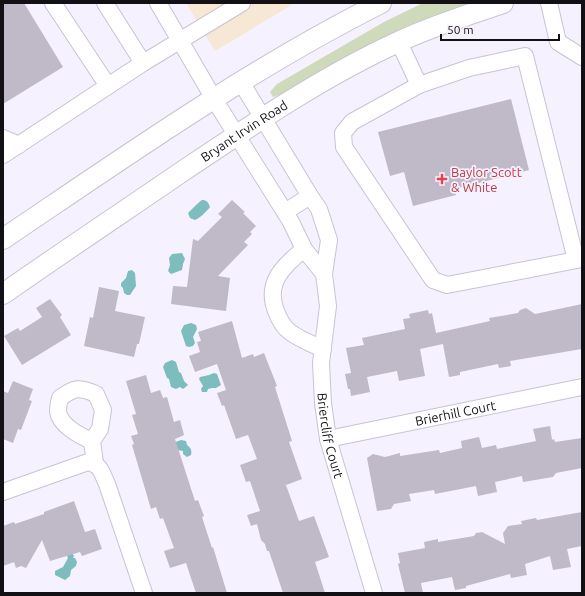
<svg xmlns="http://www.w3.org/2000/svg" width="585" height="596" font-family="Ubuntu,sans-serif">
<rect width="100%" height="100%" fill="#f6f1fe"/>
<path fill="#f6e8d4" d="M186,3H295L215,51Z"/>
<path fill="#cfdabb" d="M423,3H468L290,91L273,97L270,92L277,84L384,22Z"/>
<path fill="#7ebdbd" d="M202,200C207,200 208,202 210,207C207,211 199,219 195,220L190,218L188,213C189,212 200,201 202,200Z
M182,253L185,259L183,264L182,270L171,274L168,271L170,265L169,258L172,254Z
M132,270L135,273L136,286L130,295H127L124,293L123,288L121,286V283L126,278L128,271Z
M191,323L196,325L197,329L193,337L195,343L193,346L189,347L186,346L181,331L184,325Z
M172,360L176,362L179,372L181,373L184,381L188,385L183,389L180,387L176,389L171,387L169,379L167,378L163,367L165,363Z
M214,373L217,374L221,385L216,388H212L208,389L207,392H202L201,389L203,386L199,379L200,377L209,375Z
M181,440L186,441L187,445C191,448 192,450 191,455L187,457L183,454V451L177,450L173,443Z
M69,553H72L74,556L73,558H75L77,562L76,566L71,570L70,576L65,580L55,575V571L63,567L68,558L67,556Z"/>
<path fill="#c0b9c8" d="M3,3H24L63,67L3,104Z
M511,99L529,170L455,189L456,195L413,206L404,172L390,176L378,132Z
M232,200L245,212L243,213L256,226L250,232L252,234L244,242L248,245L218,276L230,278L226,311L171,304L173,286L187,287L193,239L198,241L222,217L218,214Z
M99,287L119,291L115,311L145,317L139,344H137L134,357L84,346L90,317L93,318Z
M50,299L62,315L60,317L71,335L22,365L4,336L18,328L20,331L42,317L36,308Z
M582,304V349L510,361L511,366L499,368L498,364L460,372V375L449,377L443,344L420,349L425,376L399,381L397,371L367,377L370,392L351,396L350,389H348L345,374L351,373L346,348L364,345L362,338L405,329L403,319L410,318L409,314L428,310L429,314L432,313L436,333L490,321L489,318L518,313L520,310L526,308L535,314Z
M232,321L242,358L253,354L254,357L264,353L277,386L275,387L292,441L289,442L302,479L286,485L299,521L314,516L329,557L315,562L325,593H283L269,551H267L265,544L261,540L257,524L251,526L247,515L260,511L250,481L246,482L240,465L257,459L248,435L236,439L224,405L222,406L217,393L226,390L217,364L195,372L189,356L200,352L197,342L201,341L198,332Z
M146,375L151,393L160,390L163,398L167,397L174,422L180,420L184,435L175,439L195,501L198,500L204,516L202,517L212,548L213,547L227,593H196L186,563L170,568L164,551L174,548L163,518L160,519L156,507L151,509L132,445L134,444L131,436L138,434L132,415L136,414L126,381Z
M13,381L33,389L29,400L32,401L21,430L18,429L13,443L3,439V391L8,393Z
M550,426L552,440L554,439L555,442L582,438V468L556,473L553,477L523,482L522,476L495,482L497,492L478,496L476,486L435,494L434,490L409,494L411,501L394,504L391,509L377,511L367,458L373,454L385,457L400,453V456L439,450L440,453L462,448L461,441L479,437L482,448L496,445L497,449L536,441L533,429Z
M74,501L85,532L95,529L102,549L82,556L80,552L50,561L42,540L26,568L21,566L16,568L14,562L3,566V526L14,522L15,524L44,514V512Z
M582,512V546L567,549L571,567L553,570L550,556L525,564L527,575L511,578L510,574L466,586V588L455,590L452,577L421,583L423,593H405L398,564L400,563L398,553L425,548L424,542L438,539V542L474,536L476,533L482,532L505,544L503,533L508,526L522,524L521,521L536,518L537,520Z"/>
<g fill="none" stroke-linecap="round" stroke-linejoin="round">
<defs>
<g id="minor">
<path d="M53,3L108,86"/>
<path d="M105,3L143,63"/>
<path d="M158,3L214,99L291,222L304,249L324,274"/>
<path d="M549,3L558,42L582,57"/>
<path d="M399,42L419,85"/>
<path id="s1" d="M241,82L310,196L319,209L329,240L324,274L328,306L321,363L323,403L328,439L374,593"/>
<path d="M3,138L19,145"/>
<path d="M3,155L143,63L242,3"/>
<path d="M285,212L310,196"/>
<path d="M304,249C283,266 265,283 276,311C279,319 283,327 290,332C299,339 312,344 323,349"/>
<path d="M576,260L525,56L469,68L419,85L352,122L343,133L344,147L433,280L447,285L582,259"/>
<path id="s2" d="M328,439L582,387"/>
<path d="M92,441C80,436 59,425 58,411C58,407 59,402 60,398C75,387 79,387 96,394L103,410L100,429L92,441L95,463"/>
<path d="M3,492L88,462C101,464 102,474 107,484L144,593"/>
</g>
<g id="major">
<path d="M3,239C126,156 248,70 381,3"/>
<path id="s3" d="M3,294C63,252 123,212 183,171C253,124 322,77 398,42C432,26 468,15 503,3"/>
</g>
</defs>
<use href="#minor" stroke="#c8c3d2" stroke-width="18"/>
<use href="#major" stroke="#c8c3d2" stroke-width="22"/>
<use href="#minor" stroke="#fff" stroke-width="16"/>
<use href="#major" stroke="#fff" stroke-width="20"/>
</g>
<path fill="#e0444e" stroke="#f6f1fe" stroke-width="1.5" d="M440 173h4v4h4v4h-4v4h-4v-4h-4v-4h4z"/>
<g text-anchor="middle" stroke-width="3.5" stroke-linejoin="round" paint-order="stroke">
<g font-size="13" fill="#121015" stroke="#f6f1fe">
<text dy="5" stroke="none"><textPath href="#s3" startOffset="291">Bryant Irvin Road</textPath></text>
<text dy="5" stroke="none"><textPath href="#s2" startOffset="130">Brierhill Court</textPath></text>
<text dy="5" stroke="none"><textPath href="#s1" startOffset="379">Briercliff Court</textPath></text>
</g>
<g font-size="13" fill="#be3a42" stroke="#f6f1fe" text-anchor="start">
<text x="451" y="177">Baylor Scott<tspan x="451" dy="15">&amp; White</tspan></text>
</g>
</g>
<rect width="585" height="596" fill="none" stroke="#121015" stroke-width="8"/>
<path d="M441 34v6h118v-6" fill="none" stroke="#121015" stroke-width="2"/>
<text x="447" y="34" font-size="12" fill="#121015" stroke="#f6f1fe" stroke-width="3" paint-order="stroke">50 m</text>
</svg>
